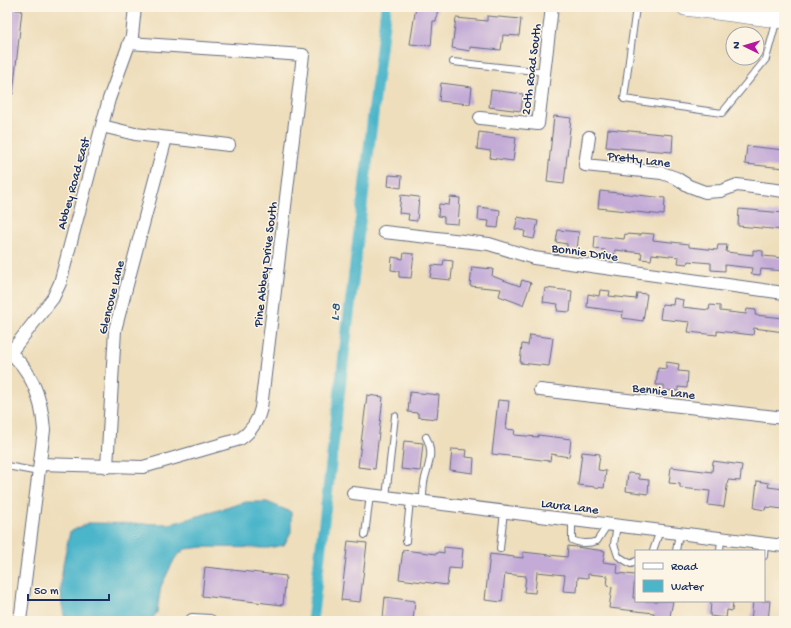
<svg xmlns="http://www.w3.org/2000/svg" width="791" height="628" font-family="'Gochi Hand',sans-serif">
<rect width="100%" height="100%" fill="#fcf5e5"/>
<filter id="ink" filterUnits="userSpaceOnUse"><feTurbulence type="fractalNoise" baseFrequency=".025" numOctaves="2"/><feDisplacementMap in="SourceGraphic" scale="8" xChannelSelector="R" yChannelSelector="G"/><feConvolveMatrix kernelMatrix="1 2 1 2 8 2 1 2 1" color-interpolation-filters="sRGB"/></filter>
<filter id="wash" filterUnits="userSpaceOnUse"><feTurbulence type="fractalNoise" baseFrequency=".012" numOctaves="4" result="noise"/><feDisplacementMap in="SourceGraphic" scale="16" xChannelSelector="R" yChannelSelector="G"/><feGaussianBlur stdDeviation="0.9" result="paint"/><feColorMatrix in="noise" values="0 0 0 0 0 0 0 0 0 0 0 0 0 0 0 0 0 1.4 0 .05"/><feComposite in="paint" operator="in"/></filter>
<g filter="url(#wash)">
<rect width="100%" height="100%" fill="#eedebc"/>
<path fill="#4cb5ca" stroke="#347294" d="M246,502H267L291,512V532L284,545L268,548L204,547L185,549L175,558L161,586L157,612L151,621H66C56,593 63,561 70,532L88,523L171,524Z"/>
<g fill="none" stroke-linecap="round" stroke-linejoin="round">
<path stroke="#4cb5ca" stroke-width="11" d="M312,621L386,7"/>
</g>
<g id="blocks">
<path fill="#c3aad7" d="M7,7H16V10H22L13,94H7Z
M416,7H438L436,21H433L431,46L410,44Z
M487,16L521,19L519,36L503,35L501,50L470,47V51L452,48L456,18L487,21Z
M441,83L472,87L470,104L439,101Z
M491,90L523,94L521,111L489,107Z
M554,116L571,118L564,184L547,182Z
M608,129L673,135L672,152L606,147Z
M479,132L516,137L513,161L490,158L491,151L477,149Z
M747,146L784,150V168L745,164Z
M389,175L402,176L401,188L388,186Z
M600,191L665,198L664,215L598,208Z
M401,195L419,197L417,221L408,220L409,214L399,213Z
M450,197L460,198L458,224L444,223V217L438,216L439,204L449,205Z
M479,207L500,210L498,228L488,227L489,221L478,220Z
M739,209L784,213V230L738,226Z
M518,217L538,221L534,239L524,237L525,231L515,229Z
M558,230L579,232L577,250L567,249V244L556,242Z
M641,233L654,234L653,240L689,244V247L717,250L718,245H727L726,252L753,255V250L763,251V256L784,258V271L761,269L760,275L751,274L752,268L725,265V271L711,270V263L688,261L687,264L678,263L679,257L652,254L651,260L641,259L642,253L615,250L614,257L604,256L605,250L594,249L595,236L624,239L625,234L641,235Z
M404,253L414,254L411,278L399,277V271L391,270L392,257L403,259Z
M444,260L453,261L451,280L430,278L432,265L443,266Z
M472,267L493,269L492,276L520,286L522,280L531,283L523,305L499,296L501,289L470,286Z
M545,288L572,291L570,312L557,311L558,304L543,302Z
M600,290L610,291L609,296L636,299L637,293L647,294L643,321L622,318L623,312L587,307L588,294L599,296Z
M674,298L683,300L682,307L709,310L710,305L720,306V311L746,314L747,309L756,310L755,315L784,318V332L754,328L753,335L717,331V335L688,332L690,322L660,319L662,304L673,305Z
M530,335L553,338L549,366L520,363L522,344L528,345Z
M666,362L679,364L678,371L688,372L687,388L678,387V391L664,390V385H656L658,368L666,369Z
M410,392L439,395L437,419L418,417V413L408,412Z
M367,395L383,397L375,469L358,467Z
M498,400L509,401L506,429L515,430L514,435L538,437V435L571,439L569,457L551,454L550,461L492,454Z
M404,441L423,443L420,471L401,469Z
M452,449L467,450L466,457L474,458L473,473L450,470Z
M582,452L600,454L598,470L606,471L604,488L578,485Z
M713,461L742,465L740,481L728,480L724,507L708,505L710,491L680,488V484L669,483L671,467L712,472Z
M628,473L639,474V479L649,480L648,494L626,491Z
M757,481L769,483L768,487L784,489L783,509L766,507L765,510L754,508Z
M348,541L367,543L360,602L341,600Z
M568,546L605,551L603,562L618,564L617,573L635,575L633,598H636V601H673L669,621H653L654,613L609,608L612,587L607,586L608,576L588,574V578L578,577L577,592L563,591L565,575L537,572L535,593L524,592L526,576L505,574L502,602L485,600L490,554L523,558V552L567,557Z
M444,547L463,549L461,569L449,568L447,585L399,579L403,550L437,554L438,552L444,553Z
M205,567L286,576L283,605L202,596Z
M385,597L415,601L413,621L383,618Z
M711,601H733L732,611L727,610L726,618L710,616Z
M753,601H770L768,621H751Z"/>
</g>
</g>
<g filter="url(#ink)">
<use href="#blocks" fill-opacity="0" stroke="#656c7f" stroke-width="1"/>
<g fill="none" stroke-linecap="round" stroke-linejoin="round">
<defs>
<path id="lane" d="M636,7L624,99L722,113L766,59L777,19L778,7
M453,62L544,72
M7,466L39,472
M386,497L395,416
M423,501C423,494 423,485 425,478C429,463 434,452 426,437
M572,520V540C580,544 588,544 597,541L608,524
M617,525L614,544L618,556L631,564L636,561
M365,535L370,495
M406,541L410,500
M500,549L504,511
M653,551L660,530
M676,551L679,533
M720,551L721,538
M764,556L765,543"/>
<path id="street" d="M480,118L538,124L552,7
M102,126L135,134L229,145
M589,137L585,165L662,173L676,178L689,186L705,192L721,191L737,185L784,191
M384,232L489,244L534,258L784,293
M7,350C32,370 42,400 44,430L20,621
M10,353L53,298L60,283L109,99L132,36L135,7
M540,390L784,418
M40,464L143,467L240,439C252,431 258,421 261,408L303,55L129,43
M107,467L115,330L166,138
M353,493L784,546
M192,620L210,621"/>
<path id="secondary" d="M685,7L784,20"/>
</defs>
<use href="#lane" stroke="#656c7f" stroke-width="8"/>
<use href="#street" stroke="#656c7f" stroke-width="14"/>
<use href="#secondary" stroke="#656c7f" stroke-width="18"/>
<use href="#lane" stroke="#fff" stroke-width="6"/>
<use href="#street" stroke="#fff" stroke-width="12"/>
<use href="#secondary" stroke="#fff" stroke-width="17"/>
</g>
</g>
<g text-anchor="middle" stroke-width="3" stroke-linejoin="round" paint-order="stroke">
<g font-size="13" fill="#1b2f5e" stroke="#fcf5e5">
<text transform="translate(530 69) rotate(-83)" y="5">20th Road South</text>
<text transform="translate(639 158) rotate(7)" y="5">Pretty Lane</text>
<text transform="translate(72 183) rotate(-75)" y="5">Abbey Road East</text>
<text transform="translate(585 251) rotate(8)" y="5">Bonnie Drive</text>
<text transform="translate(264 264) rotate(-83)" y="5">Pine Abbey Drive South</text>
<text transform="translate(110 297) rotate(-76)" y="5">Glencove Lane</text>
<text transform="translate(664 390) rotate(7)" y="5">Bennie Lane</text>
<text transform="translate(570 505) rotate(7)" y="5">Laura Lane</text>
</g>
<g font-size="14" font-style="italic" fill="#2a577e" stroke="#fcf5e5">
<text transform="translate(334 312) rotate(-83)" y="5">L-8</text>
</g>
</g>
<rect width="791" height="628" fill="none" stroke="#fcf5e5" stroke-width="24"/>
<rect x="635" y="550" width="130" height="52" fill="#fcf5e5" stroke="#a2a6af"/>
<rect x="643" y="563" width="20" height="6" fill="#ffffff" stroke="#a2a6af"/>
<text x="671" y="570" font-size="12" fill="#1b2f5e">Road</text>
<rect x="643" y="580" width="20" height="12" fill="#4cb5ca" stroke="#a2a6af"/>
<text x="671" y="590" font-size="12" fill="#1b2f5e">Water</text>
<g transform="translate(745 46) rotate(275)"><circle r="19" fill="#fcf5e5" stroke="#a2a6af"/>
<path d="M0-3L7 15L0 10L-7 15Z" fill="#b5179e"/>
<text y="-6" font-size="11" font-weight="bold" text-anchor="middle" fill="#1b2f5e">N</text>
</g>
<path d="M28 594v6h81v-6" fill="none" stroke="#1b2f5e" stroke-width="2"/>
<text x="34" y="594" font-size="12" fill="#1b2f5e" stroke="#fcf5e5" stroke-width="3" paint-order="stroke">50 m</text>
</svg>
